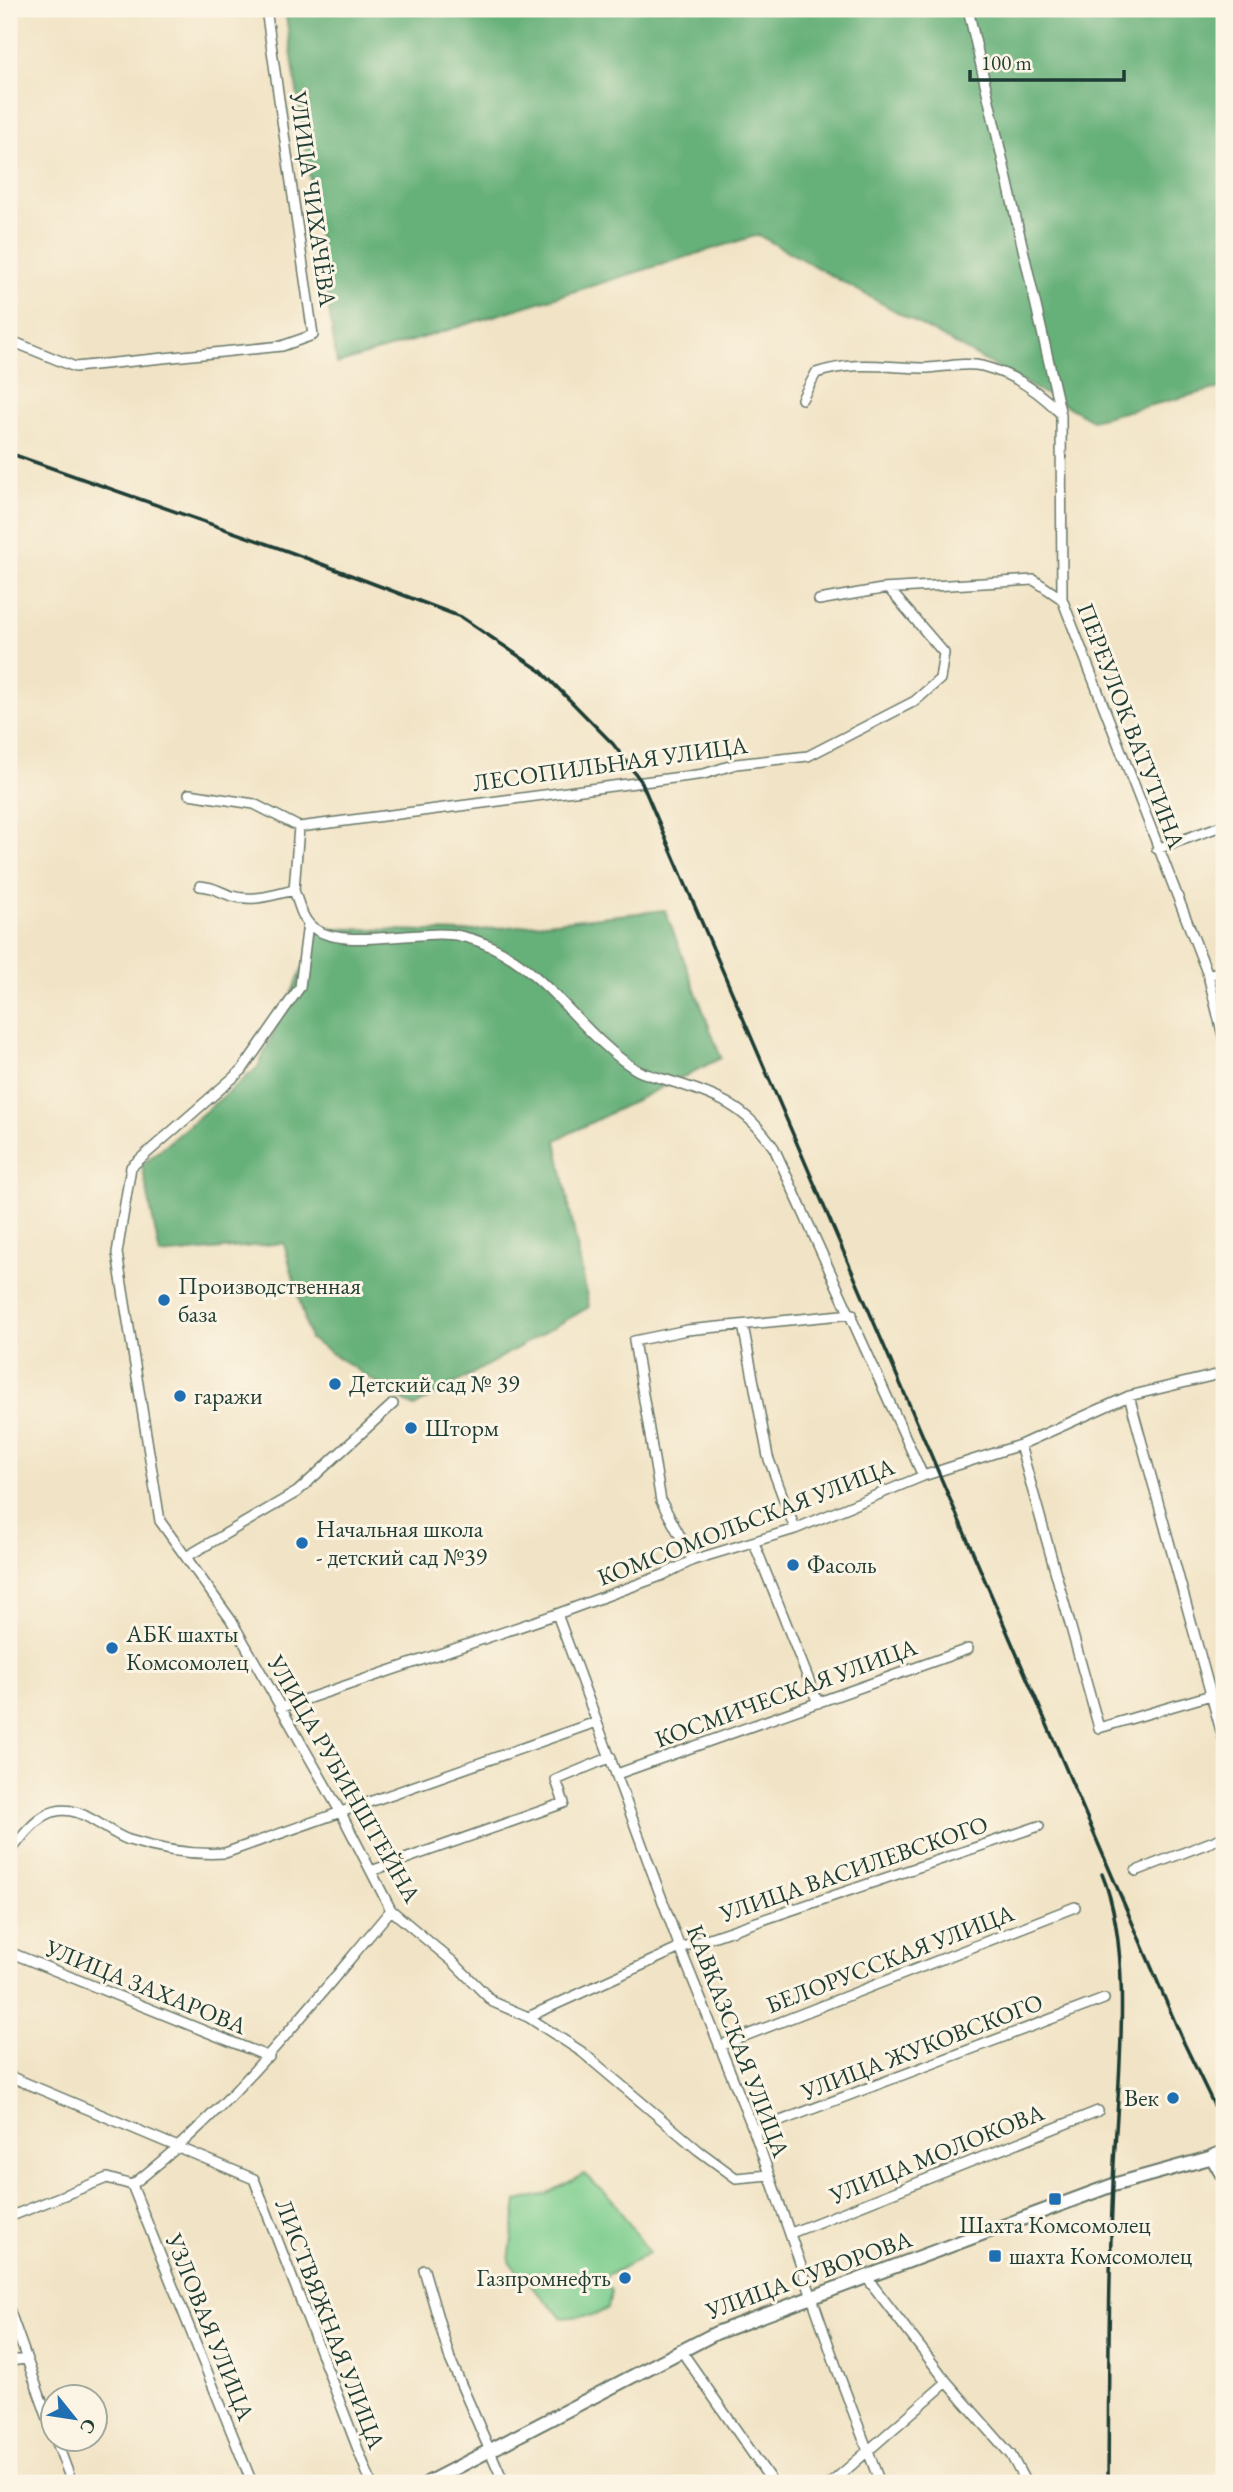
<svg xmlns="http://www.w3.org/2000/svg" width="1233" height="2492" font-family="'EB Garamond',serif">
<rect width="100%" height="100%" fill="#fcf5e5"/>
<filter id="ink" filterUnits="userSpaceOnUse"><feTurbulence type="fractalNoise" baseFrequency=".0143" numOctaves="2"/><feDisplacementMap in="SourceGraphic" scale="14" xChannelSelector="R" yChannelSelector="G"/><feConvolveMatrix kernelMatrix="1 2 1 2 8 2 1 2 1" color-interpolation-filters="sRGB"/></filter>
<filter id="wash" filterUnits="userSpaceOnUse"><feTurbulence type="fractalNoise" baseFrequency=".00686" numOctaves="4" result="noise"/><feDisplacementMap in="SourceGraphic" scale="28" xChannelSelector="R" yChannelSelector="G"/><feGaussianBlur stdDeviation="1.57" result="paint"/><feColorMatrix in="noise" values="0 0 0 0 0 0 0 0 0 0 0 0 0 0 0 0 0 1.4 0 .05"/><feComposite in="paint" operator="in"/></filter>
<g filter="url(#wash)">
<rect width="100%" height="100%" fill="#f1e3c5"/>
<path fill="#7dcd8e" stroke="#4e8561" stroke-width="2" d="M584,2174L612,2199L649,2253L605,2277L611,2291L608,2308L595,2315L562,2318L509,2262L517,2201L547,2194Z"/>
<path fill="#66b079" stroke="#427656" stroke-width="2" d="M285,9H1224V387L1092,420L758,235L337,364Z
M665,910L721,1058L556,1140L589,1307L414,1407L310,1339L284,1243L160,1255L142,1165L258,1067L321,928L461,932Z"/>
</g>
<g filter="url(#ink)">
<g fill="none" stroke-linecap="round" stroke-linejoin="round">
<defs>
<path id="street" d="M968,9L1061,415L1062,599L1208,975L1224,1040
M9,340L75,367L282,346L313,335L266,9
M802,399L816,373C856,360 887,368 928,368C945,367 966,362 982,366C1013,374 1039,391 1060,413
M819,600L882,589L1034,580L1062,599
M189,794L254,804L299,827L294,890
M299,827L704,774L736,764L808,756L915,701L940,679L944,653L889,589
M1157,849L1224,825
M200,886C215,887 219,892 232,896C253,902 273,895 294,890C298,901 301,916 309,924C337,954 422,927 460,936C538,952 572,1028 635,1069C644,1075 659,1077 670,1081C716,1095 746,1106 774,1148L923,1476
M308,923L300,987L242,1070L131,1167L117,1253L160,1521L231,1620L341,1813L391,1910L452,1961L493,2002L528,2017L582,2052L698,2150L736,2178L769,2175
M1208,975L1224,970
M743,1325L768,1457L795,1529
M1129,1396L1224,1742
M1020,1445L1099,1728L1211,1695
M754,1543L818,1703
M186,1557L297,1492L393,1404
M693,1560L661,1501L634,1341L687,1330L852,1314
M557,1614L680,1948L754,2131L838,2372L880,2483
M280,1708L557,1614L663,1575L693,1560L795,1529L923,1476L1020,1445L1129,1396L1224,1373
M617,1774L968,1649
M9,1853C32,1824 52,1795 91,1819C104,1826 115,1835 129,1840C160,1850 193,1855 225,1853L596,1722
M371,1871L564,1803L556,1780L611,1757
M1136,1871L1224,1837
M9,1952L269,2057
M528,2017L680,1948L1039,1826
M719,2046L1075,1907
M9,2076L254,2179L371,2483
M754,2131L1104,1999
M132,2185C233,2107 309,2007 391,1910
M132,2185L252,2483
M9,2217L107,2178L132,2185
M791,2233L1098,2111
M424,2270L450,2359L504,2483
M867,2278L947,2382L1011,2455L1026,2483
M9,2309L52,2430
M680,2349L773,2483
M9,2361L26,2359
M56,2440L72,2483
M831,2483L947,2382"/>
<path id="secondary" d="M427,2483L716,2333L1113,2185L1213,2157"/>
<path id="primary" d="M1224,2153L1213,2157L1224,2176"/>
</defs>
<use href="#street" stroke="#687767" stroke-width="12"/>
<use href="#secondary" stroke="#687767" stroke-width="16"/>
<use href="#primary" stroke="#687767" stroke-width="18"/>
<use href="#street" stroke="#fff" stroke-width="9"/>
<use href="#secondary" stroke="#fff" stroke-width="12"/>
<use href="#primary" stroke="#fff" stroke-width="14"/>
<path stroke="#1f3d34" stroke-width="3.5" d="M9,453L290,552L461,617L541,671L613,744L641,781L1184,2043L1224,2126
M1102,1874C1136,1956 1116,2096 1113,2185C1108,2285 1109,2384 1108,2483"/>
</g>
</g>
<g fill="#1f6fb2" stroke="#fcf5e5" stroke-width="2.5">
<circle cx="164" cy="1300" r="7"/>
<circle cx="335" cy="1384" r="7"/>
<circle cx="180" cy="1396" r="7"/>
<circle cx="411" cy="1428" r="7"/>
<circle cx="302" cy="1543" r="7"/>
<circle cx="793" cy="1565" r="7"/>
<circle cx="112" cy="1648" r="7"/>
<circle cx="1173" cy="2098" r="7"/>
<rect x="1048" y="2192" width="14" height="14" rx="3.5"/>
<rect x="988" y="2249" width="14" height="14" rx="3.5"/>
<circle cx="625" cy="2278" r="7"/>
</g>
<g text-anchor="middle" stroke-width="6" stroke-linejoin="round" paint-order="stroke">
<g font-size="24" fill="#1f3d34" stroke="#fcf5e5">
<text transform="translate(313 199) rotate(82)" y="8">УЛИЦА ЧИХАЧЁВА</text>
<text transform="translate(1131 726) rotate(69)" y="8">ПЕРЕУЛОК ВАТУТИНА</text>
<text transform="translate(610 764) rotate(-8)" y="8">ЛЕСОПИЛЬНАЯ УЛИЦА</text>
<text transform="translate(746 1522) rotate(-21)" y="8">КОМСОМОЛЬСКАЯ УЛИЦА</text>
<text transform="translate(786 1693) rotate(-20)" y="8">КОСМИЧЕСКАЯ УЛИЦА</text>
<text transform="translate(344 1779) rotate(60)" y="8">УЛИЦА РУБИНШТЕЙНА</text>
<text transform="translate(854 1869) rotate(-19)" y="8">УЛИЦА ВАСИЛЕВСКОГО</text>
<text transform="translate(890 1959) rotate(-21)" y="8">БЕЛОРУССКАЯ УЛИЦА</text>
<text transform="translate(146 1987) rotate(22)" y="8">УЛИЦА ЗАХАРОВА</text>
<text transform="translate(738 2041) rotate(69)" y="8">КАВКАЗСКАЯ УЛИЦА</text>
<text transform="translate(922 2047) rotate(-21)" y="8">УЛИЦА ЖУКОВСКОГО</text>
<text transform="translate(937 2154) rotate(-22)" y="8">УЛИЦА МОЛОКОВА</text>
<text transform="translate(809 2275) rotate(-20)" y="8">УЛИЦА СУВОРОВА</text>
<text transform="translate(330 2324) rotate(69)" y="8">ЛИСТВЯЖНАЯ УЛИЦА</text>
<text transform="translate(210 2327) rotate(68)" y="8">УЗЛОВАЯ УЛИЦА</text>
</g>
<g font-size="24" fill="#1f3d34" stroke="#fcf5e5" text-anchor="start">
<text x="178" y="1294">Производственная<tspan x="178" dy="28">база</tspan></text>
<text x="349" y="1392">Детский сад № 39</text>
<text x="194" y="1404">гаражи</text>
<text x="425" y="1436">Шторм</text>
<text x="316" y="1537">Начальная школа<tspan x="316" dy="28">- детский сад №39</tspan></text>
<text x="807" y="1573">Фасоль</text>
<text x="126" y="1642">АБК шахты<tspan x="126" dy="28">Комсомолец</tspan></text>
<text x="1159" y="2106" text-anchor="end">Век</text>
<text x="1055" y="2233" text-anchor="middle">Шахта Комсомолец</text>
<text x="1009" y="2264">шахта Комсомолец</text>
<text x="611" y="2286" text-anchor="end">Газпромнефть</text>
</g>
</g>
<rect width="1233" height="2492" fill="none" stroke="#fcf5e5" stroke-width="35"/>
<g transform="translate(74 2418) rotate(120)"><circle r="33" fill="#fcf5e5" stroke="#a4ab9e" stroke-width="2"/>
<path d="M0-5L12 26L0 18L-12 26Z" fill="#1f6fb2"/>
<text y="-10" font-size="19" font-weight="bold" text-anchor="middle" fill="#1f3d34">С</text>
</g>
<path d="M970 70v10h154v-10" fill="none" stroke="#1f3d34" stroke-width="3.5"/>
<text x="981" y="70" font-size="21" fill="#1f3d34" stroke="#fcf5e5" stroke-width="5" paint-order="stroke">100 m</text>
</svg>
